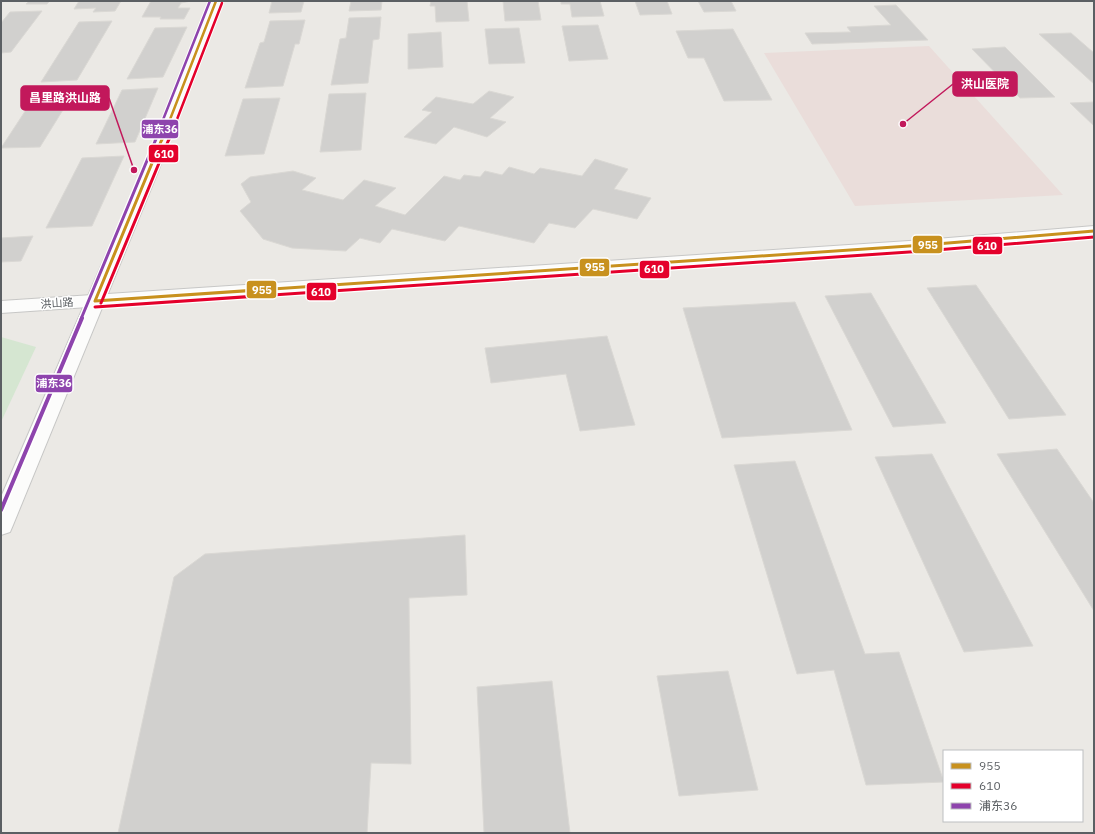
<svg xmlns="http://www.w3.org/2000/svg" width="1095" height="834" font-family="'IBM Plex Sans','Noto Sans SC',sans-serif">
<rect width="100%" height="100%" fill="#ebe9e5"/>
<path fill="#eaddda" d="M929,46L1063,195L855,206L764,53Z"/>
<path fill="#d5e6d1" d="M1,337L36,347L1,422Z"/>
<path fill="#d1d0ce" stroke="#dad8d4" d="M29,1H50L47,4H26Z
M79,1H121L115,11L93,12L96,8L74,9Z
M151,1H191L181,3L178,8H190L184,19H160L161,17H142Z
M272,1H304L301,12L269,13Z
M351,1H382L381,10L349,11Z
M431,1H467L469,21L436,22L435,6H430Z
M498,1H538L541,20L505,21L503,1Z
M561,1H600L604,16L572,17L570,4H561Z
M635,1H667L672,14L640,15Z
M698,1H731L736,11L704,12Z
M896,5L928,40L812,44L805,33L851,32L847,27L891,25L874,6Z
M42,11L11,52L1,53V23L10,12Z
M381,17L379,39L373,40L368,83L331,85L340,39L346,38L349,18Z
M305,20L299,44H295L283,86L245,88L260,43L264,42L270,21Z
M112,21L77,80L41,82L79,22Z
M598,25L608,59L569,61L562,26Z
M187,27L163,77L127,79L155,28Z
M519,28L525,63L489,64L485,29Z
M733,29L772,100L724,101L704,58H688L676,31Z
M441,32L443,67L408,69V34Z
M1071,33L1094,53V84L1039,34Z
M1005,47L1055,97L1020,98L972,49Z
M158,88L135,142L96,144L122,90Z
M489,91L514,97L490,118L506,122L487,137L454,127L436,144L404,137L432,112L422,110L436,97L473,104Z
M74,92L40,147L1,148L37,93Z
M366,93L361,150L320,152L329,94Z
M280,98L264,154L225,156L243,99Z
M1094,102V126L1070,103Z
M124,156L92,226L46,228L82,158Z
M595,159L628,169L614,189L651,198L637,219L593,209L575,228L549,223L534,243L459,226L445,241L392,229L380,243L360,238L346,251L292,248L263,239L240,211L251,202L241,184L250,177L293,171L316,178L302,190L343,200L364,180L396,188L375,206L405,215L444,176L460,180L464,175L480,177L485,171L502,175L509,167L534,174L540,168L582,176Z
M33,236L21,261L1,262V238Z
M976,285L1066,415L1009,419L927,288Z
M871,293L946,423L893,427L825,296Z
M795,302L852,430L722,438L683,308Z
M607,336L635,425L580,431L566,374L491,383L485,348Z
M1057,449L1094,503V611L997,454Z
M932,454L1033,646L964,652L875,457Z
M795,461L865,654L899,652L944,782L866,785L834,670L797,674L734,465Z
M465,535L467,595L409,598L411,764L371,763L367,833H118L174,577L205,554Z
M728,671L758,790L679,796L657,676Z
M552,681L570,833H484L477,687Z"/>
<g fill="none" stroke-linecap="round" stroke-linejoin="round">
<defs>
<path id="minor" d="M1094,226V236L924,250L1,313V301L924,240Z"/>
<path id="tertiary" d="M210,1H222L159,169L13,525L10,532L1,535V497L143,169Z"/>
</defs>
<use href="#minor" stroke="#c7c7c6" stroke-width="2"/>
<use href="#tertiary" stroke="#c7c7c6" stroke-width="2"/>
<use href="#minor" fill="#fcfcfb" fill-rule="evenodd"/>
<use href="#tertiary" fill="#fcfcfb" fill-rule="evenodd"/>
<defs>
<path id="bus-1-far1" d="M162,140L216,1"/>
<path id="bus-1" d="M95,301L924,245L1094,231
M95,301L162,139"/>
<path id="bus-2-far1" d="M169,140L222,3"/>
<path id="bus-2" d="M101,303L169,139
M95,307L924,251L1094,237"/>
<path id="bus-3-far2" d="M155,140L210,1"/>
<path id="bus-3-far1" d="M81,319L156,139"/>
<path id="bus-3" d="M1,510L82,318"/>
</defs>
<use href="#bus-1-far1" stroke="#fff" stroke-width="4.5"/>
<use href="#bus-1" stroke="#fff" stroke-width="5.5"/>
<use href="#bus-2-far1" stroke="#fff" stroke-width="4.5"/>
<use href="#bus-2" stroke="#fff" stroke-width="5.5"/>
<use href="#bus-3-far2" stroke="#fff" stroke-width="4.5"/>
<use href="#bus-3-far1" stroke="#fff" stroke-width="5.5"/>
<use href="#bus-3" stroke="#fff" stroke-width="7"/>
<use href="#bus-1-far1" stroke="#c8911e" stroke-width="2.5"/>
<use href="#bus-1" stroke="#c8911e" stroke-width="3"/>
<use href="#bus-2-far1" stroke="#e4002b" stroke-width="2.5"/>
<use href="#bus-2" stroke="#e4002b" stroke-width="3"/>
<use href="#bus-3-far2" stroke="#8e44ad" stroke-width="2.5"/>
<use href="#bus-3-far1" stroke="#8e44ad" stroke-width="3"/>
<use href="#bus-3" stroke="#8e44ad" stroke-width="4"/>
</g>
<g text-anchor="middle" stroke-width="3" stroke-linejoin="round" paint-order="stroke">
<g font-size="11" fill="#5b5f63" stroke="#fff">
<text transform="translate(57 303) rotate(-4)" y="4">洪山路</text>
</g>
</g>
<path fill="none" stroke="#c2185b" stroke-width="1.5" d="M903 124L953 84M134 170L109 98"/>
<g fill="#c2185b" stroke="#fff" stroke-width="1.5">
<circle cx="903" cy="124" r="4"/>
<circle cx="134" cy="170" r="4"/>
</g>
<g fill="#c2185b" stroke="#c2185b" stroke-width="1.5">
<rect x="953" y="72" width="64" height="24" rx="4"/>
<rect x="21" y="86" width="88" height="24" rx="4"/>
</g>
<g font-size="12" text-anchor="middle" font-weight="bold" fill="#fff">
<text x="985" y="88">洪山医院</text>
<text x="65" y="102">昌里路洪山路</text>
</g>
<g stroke="#fff" stroke-width="1.5">
<rect x="141" y="119" width="38" height="20" rx="4" fill="#8e44ad"/>
<rect x="148" y="144" width="31" height="19" rx="4" fill="#e4002b"/>
<rect x="912" y="235" width="31" height="19" rx="4" fill="#c8911e"/>
<rect x="972" y="236" width="31" height="19" rx="4" fill="#e4002b"/>
<rect x="579" y="258" width="31" height="19" rx="4" fill="#c8911e"/>
<rect x="639" y="260" width="31" height="19" rx="4" fill="#e4002b"/>
<rect x="246" y="280" width="31" height="19" rx="4" fill="#c8911e"/>
<rect x="306" y="282" width="31" height="19" rx="4" fill="#e4002b"/>
<rect x="35" y="374" width="38" height="19" rx="4" fill="#8e44ad"/>
</g>
<g font-size="11" text-anchor="middle" font-weight="bold" fill="#fff">
<text x="160" y="133">浦东36</text>
<text x="164" y="158">610</text>
<text x="928" y="249">955</text>
<text x="987" y="250">610</text>
<text x="595" y="271">955</text>
<text x="654" y="273">610</text>
<text x="262" y="294">955</text>
<text x="321" y="296">610</text>
<text x="54" y="387">浦东36</text>
</g>
<rect width="1095" height="834" fill="none" stroke="#5b5f63" stroke-width="4"/>
<rect x="943" y="750" width="140" height="72" fill="#ffffff" stroke="#bdbfc1"/>
<rect x="951" y="763" width="20" height="6" fill="#c8911e" stroke="#bdbfc1"/>
<text x="979" y="770" font-size="12" fill="#5b5f63">955</text>
<rect x="951" y="783" width="20" height="6" fill="#e4002b" stroke="#bdbfc1"/>
<text x="979" y="790" font-size="12" fill="#5b5f63">610</text>
<rect x="951" y="803" width="20" height="6" fill="#8e44ad" stroke="#bdbfc1"/>
<text x="979" y="810" font-size="12" fill="#5b5f63">浦东36</text>
</svg>
